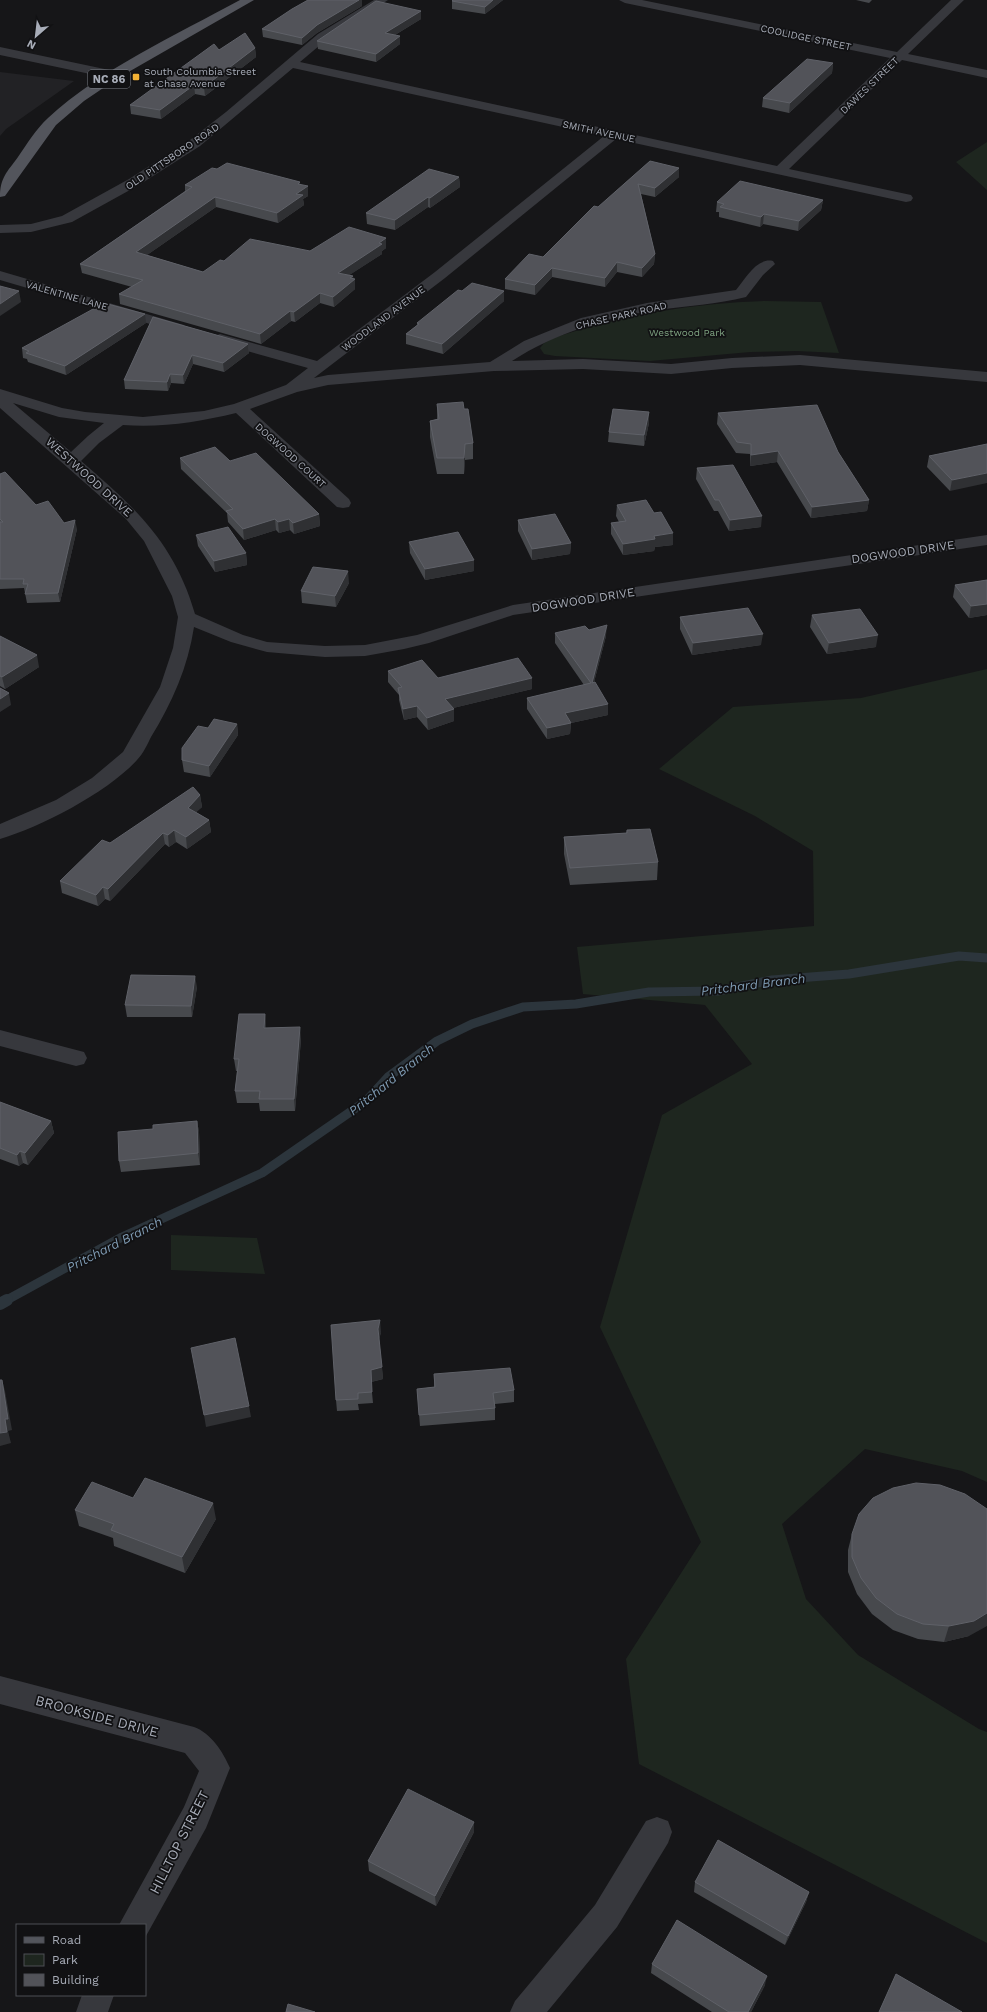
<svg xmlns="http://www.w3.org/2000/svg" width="987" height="2012" font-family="'Work Sans',sans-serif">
<rect width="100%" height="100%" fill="#161618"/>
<path fill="#222225" d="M0,72L74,81L6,129L0,136Z"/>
<path fill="#1e261f" d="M987,142V190L956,162Z
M765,301L821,302L839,353L797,351L750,352L650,361L555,356L544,354L540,348L544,343L556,337C625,315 693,303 765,301Z
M987,669V1482L962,1471L865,1449L782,1524L806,1599L858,1655L979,1729L987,1732V1943L639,1764L626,1659L701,1542L600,1327L662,1115L752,1064L705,1005L583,994L577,947L814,926L813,851L755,816L659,769L733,707L861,698Z
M171,1235L257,1238L265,1274L171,1270Z"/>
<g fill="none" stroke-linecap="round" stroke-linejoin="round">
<path stroke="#2c353c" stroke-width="9" d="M5,1301L122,1237L262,1173L366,1101L388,1077L437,1041L472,1024L523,1007L576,1004L649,992L718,991L772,980L849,974L959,956L987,958"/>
<path stroke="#2c353c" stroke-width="12" d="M0,1304L7,1300"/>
<path fill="#37383d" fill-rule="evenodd" d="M374,0H388L326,40L300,62L777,166L890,58L625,3L619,0H642L897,52L951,0H964L908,54L987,70V78L902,60L789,169L911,195L913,198L911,201L906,202L616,139L445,278L314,378L328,375L490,362L524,341L581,318L647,303L736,290C745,279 757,257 773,261L775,264L763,275L746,297C717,304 687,306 658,310C608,317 555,333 512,361L583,359L671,364L732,358L800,355L987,372V382L800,365L732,368L671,374L583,369L494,371L328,385L297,392L250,409L349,499L351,503L349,507L343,508L337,507L236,413C199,422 161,428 123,425L99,443L81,461C135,507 175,544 195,614L243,635L267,642L325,646L365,645L417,635L513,605L987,535V545L513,615L429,643L404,649L365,656L325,657L267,652L231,642L194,627C188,667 172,703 151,737C147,745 143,754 137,760C108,792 41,827 0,839V824L56,800L92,778L123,752L160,687L173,648L178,617L172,596L144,541L126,519L0,408V389L62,408L85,412L143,417L204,411L234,404L286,385L308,368L215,342L212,339L215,336L220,334L317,361L435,272L604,136L293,68L200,146L139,185L72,222L31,232L0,233V225L31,224L62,216L129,179L190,140L226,112L318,34ZM13,403L59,417L104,423L88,436L71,452Z
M0,47L114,71L120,75L114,79L0,55Z
M0,271L184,325L186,328L184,331H174L0,280Z
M0,1030L84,1052L87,1058L84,1064L76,1066L0,1046Z
M0,1676L194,1727C211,1733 223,1752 230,1768L206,1828L146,1936L145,1925H119L184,1807L199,1771L185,1753L0,1704Z
M657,1817L668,1821L672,1832L668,1843L617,1927L547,2012H510L515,2001L595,1905L646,1821Z
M82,1995H114L108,2012H76Z"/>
<path fill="#53555c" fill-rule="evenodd" d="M240,0H254L118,78L84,101L56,125L5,196L0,197C0,178 7,172 18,157C27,144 36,129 48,118C101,69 176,35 240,0Z"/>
</g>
<path fill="#47494d" d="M453,0H503L485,14L452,9V1Z
M856,0H872L869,3Z
M362,6L317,33L302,45L263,37L262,29Z
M421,11V19L395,35L400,44L376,62L318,49L317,41Z
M255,48L256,57L205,96L195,94L161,119L131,114L130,105L219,50Z
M833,63L832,73L789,113L762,107L763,98Z
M650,161L679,177L655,197L641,194L655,254L654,264L642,277L617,272L605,287L552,277L535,295L505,289V279L543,257Z
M217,169L300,184L308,196L303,199L304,205L278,223L216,207L147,255L203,272L224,261L310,251L386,238V248L382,251V254L349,275L353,276L355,289L334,307L320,303L295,322L291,321L261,344L120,304L119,294L132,287L82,273L80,264L185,191V185Z
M459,177L460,187L430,208L428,207L395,230L367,224L366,213Z
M823,200L821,210L798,231L763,224L760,227L719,217V212H716L717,202Z
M504,291V301L443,354L406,344V334L417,325V323Z
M153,317L248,344L249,353L224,372L193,364L184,384L171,383L168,391L125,389L124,380Z
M146,323L66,375L28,362L27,359L23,358L22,348Z
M437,404L464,409L473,443V459L465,460L464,474H437L430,437V421L437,419Z
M649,412V423L644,446L608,442L609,432Z
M718,413L838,452L869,500L867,511L811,518L777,462L750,466V454L736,453L717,424Z
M987,444L950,491L927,467L929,456Z
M180,458L230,461L319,514L320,526L294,534L290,530L279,533L276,530L244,540L228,522L227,513L181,469Z
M697,468L761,527L729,531L718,511H714L696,479Z
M0,474L36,505L64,523L77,529L60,602L27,603L24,588L0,589Z
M617,505L673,545L655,547L654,551L623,555L611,534V523L619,522L616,516Z
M518,520L571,543L570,554L532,560L518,531Z
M196,535L246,553L247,565L215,572L198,546Z
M409,542L474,560V571L425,580L410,553Z
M987,580V615L969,618L953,597L955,585Z
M349,583L336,607L302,603L301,591Z
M812,615L876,647L827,654L810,627Z
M680,617L761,645L692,655L680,629Z
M589,630L606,636L594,682L608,715L571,723L570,734L547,739L527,709V698L584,685L555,643V633Z
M0,636L39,667L5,689L0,686Z
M388,671L438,678L532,689L453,708L454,721L428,730L417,717L404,720L399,700V695L388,682Z
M237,724L238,735L210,777L184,772L182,760L208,728Z
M200,795L202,807L196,812L209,820L211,832L187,849L176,842L169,847L165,844L110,901L105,899L98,906L62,893L60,881L110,843Z
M627,830L658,862L657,880L570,885L564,854V837L626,833Z
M197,987L192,1017H127L125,1005Z
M265,1014L266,1028L301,1039L295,1111H260L259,1103H237L235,1091L237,1071H236L234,1059Z
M0,1102L51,1121L54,1133L28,1165L23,1163L19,1166L0,1159Z
M197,1121L199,1132L200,1165L121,1172L119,1161L153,1129Z
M381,1332L379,1339L383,1379L371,1382L373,1403L358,1404L359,1410L337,1411L336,1400Z
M434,1374L514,1390V1402L495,1404V1420L420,1426L417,1389L434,1387Z
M133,1498L216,1519L185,1573L114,1546L113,1538L79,1526L75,1510Z
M852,1534L969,1636L944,1642L918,1639L893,1630L872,1614L857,1594L848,1572V1550Z
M474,1832L436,1906L369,1871L368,1861Z
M695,1882L809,1892L806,1902L785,1945L694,1892Z
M652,1964L765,1985L751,2012H712L651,1973Z"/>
<path fill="#2f3033" d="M359,0H362V6L317,33L302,45V38L317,25Z
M493,0H503L485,14V7Z
M421,11V19L385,41V33Z
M400,36V44L376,62V54Z
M255,48L256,57L205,96L204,87Z
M833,63L832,73L789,113L790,103Z
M194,85L195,94L161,119L160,110Z
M679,168V177L655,197V188Z
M459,177L460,187L430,208V198Z
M300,182L301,191L308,186V196L303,199L304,205L278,223L277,213L296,194L298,184Z
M215,197L216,207L137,262L136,252Z
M428,197V207L395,230V220Z
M823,200L821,210L798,231L799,221Z
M764,214L763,224L760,227L761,217Z
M386,238V248L382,251V254L339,282L338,273Z
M655,254L654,264L642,277V268Z
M617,262V272L605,287V278Z
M552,268V277L535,295V285Z
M353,276V281L355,279V289L334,307L333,297Z
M19,291L21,302L0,316V304Z
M504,291V301L443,354L442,344Z
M320,293V303L295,322L294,312Z
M290,311L291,321L261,344L260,334Z
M145,314L146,323L66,375L65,366Z
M248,344L249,353L224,372L223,363Z
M192,355L193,364L184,384L183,375Z
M170,374L171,383L168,391L167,382Z
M649,412V423L644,446V435Z
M465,444V460L464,474V458Z
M778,451L777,462L750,466L751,455Z
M987,473V483L950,491L952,480Z
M869,500L867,511L811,518L812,507Z
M319,514L320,526L294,534L293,523Z
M762,516L761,527L729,531L730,520Z
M275,519L276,530L244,540L243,529Z
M289,519L290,530L279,533L278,522Z
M75,520L77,529L60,602L58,593Z
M673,533V545L655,547L654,551L623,555V544L654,536Z
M571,543L570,554L532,560V549Z
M246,553L247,565L215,572L214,561Z
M474,560V571L425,580V569Z
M348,571L349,583L336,607L335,596Z
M987,604V615L969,618L971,606Z
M607,625L606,636L591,694L592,683Z
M763,634L761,645L692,655L693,643Z
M878,635L876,647L827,654L829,643Z
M37,655L39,667L5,689L2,677Z
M532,678V689L445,710V699Z
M9,693L11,705L0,712V699Z
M608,704V715L571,723L570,734L547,739V728L565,713Z
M417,706V717L404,720L403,709Z
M454,709V721L428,730L427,718Z
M237,724L238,735L210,777L209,766Z
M200,795L202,807L189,819L188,808Z
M209,820L211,832L187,849L186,837Z
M174,830L176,842L169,847L168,835Z
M163,833L165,844L110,901L108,889Z
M103,887L105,899L98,906L96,895Z
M195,976L197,987L192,1017L191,1006Z
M265,1014L266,1026L265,1039L264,1028Z
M300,1027L301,1039L295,1111L294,1099Z
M51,1121L54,1133L28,1165L25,1153Z
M197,1121L199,1132L200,1165L198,1153Z
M20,1151L23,1163L19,1166L17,1155Z
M380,1320L381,1332L379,1341L378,1329Z
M382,1367L383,1379L371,1382V1370Z
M2,1380L5,1391L12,1430L8,1431L11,1443L0,1446V1433L5,1419Z
M249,1406L251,1417L206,1427L204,1415Z
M213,1503L216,1519L185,1573L182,1557Z
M987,1613V1626L969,1636L944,1642L949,1626Z
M474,1822V1832L436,1906L435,1896Z
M809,1892L806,1902L785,1945L788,1936Z
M767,1976L765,1985L751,2012H748Z"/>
<path fill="#525359" stroke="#5f6168" d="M308,0H359L317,25L302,38L262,29L292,9Z
M453,0H493L485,7L452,1Z
M376,1L421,11L385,33L400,36L376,54L317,41Z
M245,33L255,48L204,87L194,85L160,110L130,105L214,44L219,50Z
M807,59L833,63L790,103L763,98Z
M650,161L679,168L655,188L638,184L655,254L642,268L617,262L605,278L552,268L535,285L505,279L529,254L543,257L594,206L598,207Z
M227,163L300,182L298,184L308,186L296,194L303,195L277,213L215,197L136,252L203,272L220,260L224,261L250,239L310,251L349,227L386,238L379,243L382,244L338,273L353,276L350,278L355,279L333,297L320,293L294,312L290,311L260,334L119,294L143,280L80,264L192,187L185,185L212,168L217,169Z
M429,169L459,177L430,198L428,197L395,220L366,213Z
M740,181L823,200L799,221L764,214L761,217L720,207L724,204L717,202Z
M472,283L504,291L442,344L406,334L419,324L417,323L458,290L462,291Z
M0,286L19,291L0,304Z
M104,303L145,314L65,366L26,353L29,351L22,348Z
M153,317L248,344L223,363L192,355L183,375L170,374L167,382L124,380Z
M463,402L464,409H468L473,443L465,444L464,458H437L430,421L439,419L437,404Z
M817,405L838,452L869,500L812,507L778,451L751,455V444L737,442L718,413Z
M613,409L649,412L644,435L609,432Z
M987,444V473L952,480L929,456Z
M215,447L230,461L256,453L319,514L293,523L289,519L278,522L275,519L243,529L226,511L233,509L180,458Z
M733,465L762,516L730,520L719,500H715L697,468Z
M5,472L36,505L48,501L64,523L75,520L58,593L25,594L28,584H23L24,579H0V522H3L0,519V474Z
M646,500L654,513L661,512L673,533L654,536L655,539L623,544L611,523L626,521L617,505Z
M555,514L571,543L532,549L518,520Z
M228,527L246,553L214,561L196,535Z
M458,532L474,560L425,569L409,542Z
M313,567L348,571L335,596L301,591Z
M987,580V604L971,606L955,585Z
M748,608L763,634L693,643L680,617Z
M860,609L878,635L829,643L812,615Z
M607,625L592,683L595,682L608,704L565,713L571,723L547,728L527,698L591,683L555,633L585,626L589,630Z
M0,636L37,655L2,677L0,676Z
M518,658L532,678L445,699L454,709L427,718L417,706L403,709L398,688L402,687L388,671L422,660L438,678Z
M0,688L9,693L0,699Z
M214,719L237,724L209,766L182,760V748L198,726L208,728Z
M193,787L200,795L188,808L209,820L186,837L174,830L168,835L163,833L108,889L103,887L96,895L60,881L102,840L110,843Z
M650,829L658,862L570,868L564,837L627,833V830Z
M131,975L195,976L191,1006L125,1005Z
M239,1014H265L264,1028L300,1027L294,1099H259L260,1091H235L239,1059H234Z
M0,1102L51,1121L25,1153L20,1151L17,1155L0,1148Z
M197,1121L198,1153L119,1161L118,1132L153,1129V1125Z
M380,1320L378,1329L382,1367L371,1370L372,1392L358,1393V1399L336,1400L331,1325Z
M235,1338L249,1406L204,1415L191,1348Z
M510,1368L514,1390L493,1393L495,1408L419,1415L417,1389L435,1387L434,1374Z
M0,1380H2L8,1419H5L7,1432L0,1433Z
M145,1478L213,1503L182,1557L111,1530L114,1524L75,1510L92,1482L133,1498Z
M916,1483L940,1485L965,1494L987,1509V1613L974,1621L949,1626L923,1624L897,1614L876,1598L861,1578L852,1557V1534L859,1514L873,1498L893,1488Z
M408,1789L474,1822L435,1896L368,1861Z
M718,1840L809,1892L788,1936L695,1882Z
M677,1920L767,1976L748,2012H729L652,1964Z
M896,1974L962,2012H879Z
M288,2004L315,2012H286Z"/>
<rect fill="#f2b134" stroke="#111113" stroke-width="1.5" x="132" y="73" width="8" height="8" rx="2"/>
<g text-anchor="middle" stroke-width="3.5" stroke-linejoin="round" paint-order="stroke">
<g font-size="10" fill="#a8adb8" stroke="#111113">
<text transform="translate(806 37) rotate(12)" y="4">COOLIDGE STREET</text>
<text transform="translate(869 85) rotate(-44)" y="4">DAWES STREET</text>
<text transform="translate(599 131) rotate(12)" y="4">SMITH AVENUE</text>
<text transform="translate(172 156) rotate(-34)" y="4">OLD PITTSBORO ROAD</text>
<text transform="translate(67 295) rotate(16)" y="4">VALENTINE LANE</text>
<text transform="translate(621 315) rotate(-13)" y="4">CHASE PARK ROAD</text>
<text transform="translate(383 318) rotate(-37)" y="4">WOODLAND AVENUE</text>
<text transform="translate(291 455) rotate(42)" y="4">DOGWOOD COURT</text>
</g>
<g font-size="10" fill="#a8adb8" stroke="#111113" text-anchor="start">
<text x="144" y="75">South Columbia Street<tspan x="144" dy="12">at Chase Avenue</tspan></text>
</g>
<g font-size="10" fill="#7fa381" stroke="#111113">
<text x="687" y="336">Westwood Park</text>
</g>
<rect fill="#111113" stroke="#7b7e86" stroke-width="1" x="88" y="70" width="42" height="18" rx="3"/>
<g font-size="11" font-weight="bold" fill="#a8adb8">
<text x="109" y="83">NC 86</text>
</g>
<g font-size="12" fill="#a8adb8" stroke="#111113">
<text transform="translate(89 477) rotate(42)" y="4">WESTWOOD DRIVE</text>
<text transform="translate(903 552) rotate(-8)" y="4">DOGWOOD DRIVE</text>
<text transform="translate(583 600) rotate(-9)" y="4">DOGWOOD DRIVE</text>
</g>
<g font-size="13" font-style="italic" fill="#7f9bb3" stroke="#111113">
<text transform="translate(753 984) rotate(-7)" y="5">Pritchard Branch</text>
<text transform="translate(391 1079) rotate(-39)" y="5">Pritchard Branch</text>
<text transform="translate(114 1244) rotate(-27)" y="5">Pritchard Branch</text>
</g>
<g font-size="14" fill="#a8adb8" stroke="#111113">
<text transform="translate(97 1716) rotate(15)" y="5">BROOKSIDE DRIVE</text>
<text transform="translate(179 1842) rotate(-63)" y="5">HILLTOP STREET</text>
</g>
</g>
<rect x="16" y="1924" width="130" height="72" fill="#111113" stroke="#4d4f55"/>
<rect x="24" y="1937" width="20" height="6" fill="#53555c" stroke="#4d4f55"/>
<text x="52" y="1944" font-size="12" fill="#a8adb8">Road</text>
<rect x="24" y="1954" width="20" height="12" fill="#1e261f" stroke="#4d4f55"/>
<text x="52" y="1964" font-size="12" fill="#a8adb8">Park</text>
<rect x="24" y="1974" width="20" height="12" fill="#525359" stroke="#4d4f55"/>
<text x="52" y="1984" font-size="12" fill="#a8adb8">Building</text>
<g transform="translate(36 36) rotate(208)" stroke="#111113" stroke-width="3" paint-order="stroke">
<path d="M0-3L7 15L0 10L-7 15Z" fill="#a8adb8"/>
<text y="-6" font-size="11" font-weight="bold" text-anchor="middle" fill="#a8adb8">N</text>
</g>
</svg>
